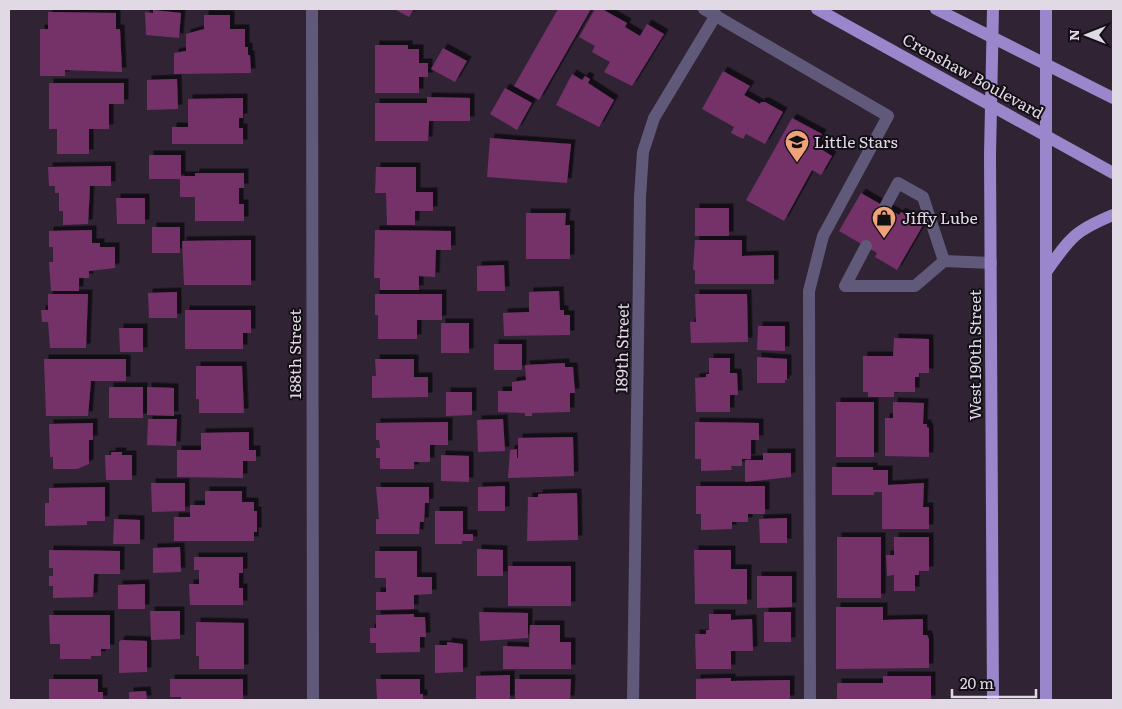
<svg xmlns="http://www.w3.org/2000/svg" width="1122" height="709" font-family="Literata,serif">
<defs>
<filter id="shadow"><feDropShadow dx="4.5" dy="-4.5" stdDeviation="0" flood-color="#0009"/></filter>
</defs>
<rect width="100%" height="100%" fill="#2f2334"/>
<path fill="#743269" filter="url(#shadow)" d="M394,9H414L409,17Z
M558,9H591L539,100L514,86Z
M595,9H602L627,23L625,27L640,36L647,24L664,34L632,86L604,72L610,62L592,52L595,46L579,37Z
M153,10L181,13L179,38L146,35L145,12L153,13Z
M48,12L116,13V29H120L122,72L65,70V76H40V29H48Z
M204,15H230V29H245V47H248V55H250L251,73L174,74V53L186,51V34L204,29Z
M375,45H408V49H419V63H428V77H419V93H375Z
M443,48L467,61L455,82L431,69Z
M723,71L750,86L744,95L760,104L761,102H765L783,112L765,144L746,134L743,139L731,133L734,127L702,109Z
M572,74L582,80L585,76L590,79L588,83L614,100L599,127L556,105Z
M177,79L178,109L147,110V80Z
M49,83H124V104H109V129H89V154H57V129H49Z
M505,88L532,103L517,130L490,114Z
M427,97L470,98V121H429L428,141H375V103H427Z
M243,98V118H239V128H243V144H172V127H188V99Z
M792,118L822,134L817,144L819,145V148L832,156L821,175L812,170L784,221L746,200Z
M490,138L571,144L567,183L487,177Z
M149,155H181V176H195V173H244V188H239V204H244V221H195V197H180V179H149Z
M111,166V186H90L88,224L63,225V211H59V193H55V186H49L48,167Z
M376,167H416V192H433V211H415V225H387L386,193H375Z
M861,193L899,215L901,212L923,225L897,270L875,257L877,253L839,231Z
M116,198H145V224H117Z
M695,208H729V236H695Z
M526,213H566L565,225H570V259H526Z
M152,227H180V253H152Z
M92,230V243H100V247H115V268L89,271V278H79V291H51L49,262H53V247H49V231Z
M375,230L451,231V250H436L435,277L419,276V290H380V278H374Z
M251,240V285H184L182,241Z
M695,240H742V256L774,255V284H695V270H693Z
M504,265L505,291H477V266Z
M559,291L560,310H564V315H570V335L504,336L503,313L529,312V292Z
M177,292V318H149L148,293Z
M48,294H88L86,348H50L48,322H42L41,310H48Z
M375,294H442V320H417V339H378V315H375Z
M695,294H747L748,342L691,343L690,322H696Z
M185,310H251V333H243V349H185Z
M441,323H469V353H441Z
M758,326H785V351L757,350Z
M119,328H143V352H120Z
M894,338L929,339V373H919V377H915V392H894V397H868V392H863V356H893Z
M494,344H522V370H494Z
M757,357L787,359V380H785V383H757Z
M709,358H730V373H737L738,395H730V412H696L695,378L706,377V374H709Z
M44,359H126V381H91L88,416H46Z
M375,359H414V377H428V397L372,398V376H376Z
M565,363V367H573L575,393H570V412L532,413V416H525V413L498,412V391H512V382L526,380L525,365Z
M196,366H242L244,413H199V399H196Z
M109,387H143V418H109Z
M147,387L174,388V416L147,415Z
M446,392H472V415L446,416Z
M836,402H874V457H836Z
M893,402L924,403L923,424H927V427L929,428V457L885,456V418H893Z
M148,419H177L176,446L147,445Z
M503,419L505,451L478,452L477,420Z
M448,422V445H430V462H414V469H380V458H376V448H380L379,440H376V423Z
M695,422L759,423V440H751V459H742V466H731L732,470L701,471V459H695Z
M93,423V440H89V464L77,469H53V457H50L49,424Z
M249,432V450H256V461H243V478L177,477V450H201V433Z
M573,437L574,476L508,478L510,450L517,449V458H518V438Z
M111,452H122V455H132V480H106L105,455H111Z
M763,453H791V477L745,482V460H763Z
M441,455L469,456V482L441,481Z
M832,467H873V470H888V485L924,483L923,507H929V529H882V492H874V495H832Z
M151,483H185V511L152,512Z
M505,486V511H478V487Z
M696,486H765V514H748V522H732V529L701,530V514H696Z
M105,487V521H87V525L45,526V503H49V488Z
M376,487H429V503H425L424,522H420L419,534H376V519H379Z
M205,491H242V502H254V511H257V532H254V541H174V517H190V505H205Z
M577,493L578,540L527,541L528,497H538V494Z
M435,511H463V534H473V541H462V544H435Z
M787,518V543H760L759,519Z
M114,519L140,520V544H113Z
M837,537H881V598H837Z
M894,537H929V571H919V575H915V591H894V575L887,576L886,555H894Z
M180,547L181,572L153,573V548Z
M477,549L503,550V576H477Z
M49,550L120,551V574H94L93,597L53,598V586H49V576H53V568H49Z
M694,550H731V569H747V604H695Z
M375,551H417V577H432V594L414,595V609L376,610V592H386V578H375Z
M194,557H243V573H239V588H243V605H190L189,584H199V570H194Z
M508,566H571V606H508Z
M757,576H792V607L757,608Z
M145,584V609H118V585Z
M836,607H883V620L923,619V635H927L929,639V668L836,669Z
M150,611H180V639L151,640Z
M479,612L528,613V638L480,641Z
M764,612H791V642H764Z
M414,614V617H425L426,637H420V652L376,653V643H370V628H376V615Z
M709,614H731V620L752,619L753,651H731V669H696L695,634H706V630H709Z
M49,615H110V649H101V656H91V659H60V644H50Z
M196,622L244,623V669H199V656H196Z
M530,625H560V642H571V669H503V646L529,647Z
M121,640L147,641V672L119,673V642Z
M447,642L463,644V672L435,673V645H447Z
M510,675V700H476V676Z
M883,676H931V700H837V683H883Z
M731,678V681L790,680V700H696V679Z
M49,679H98V692H103V700H49Z
M170,679H243V700H181V697H170Z
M376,679H420V694H423V700H377Z
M515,679H571L570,700H515Z
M146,691L147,700H129V692Z"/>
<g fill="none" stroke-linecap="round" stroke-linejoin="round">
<path stroke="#615979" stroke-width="12" d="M704,9L888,116L823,236L809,291L810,700
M885,207L898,183L923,197L944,261
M866,246L845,286H915L944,261L991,263"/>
<path stroke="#615979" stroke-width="12" d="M312,9L313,700
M633,700L640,197L643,152L654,118L716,15"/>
<path stroke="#9a87cb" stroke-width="12" d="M817,9L1113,173
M936,9L1113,98
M1046,9V700
M1046,272C1070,238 1074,231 1113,215
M993,700L990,155L993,9"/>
</g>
<defs>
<symbol id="school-pin" viewBox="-11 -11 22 30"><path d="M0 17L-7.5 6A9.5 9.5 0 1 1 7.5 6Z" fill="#efa378" stroke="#140f16"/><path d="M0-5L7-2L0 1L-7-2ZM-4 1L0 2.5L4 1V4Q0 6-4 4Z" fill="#111"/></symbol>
<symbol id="shop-pin" viewBox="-11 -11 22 30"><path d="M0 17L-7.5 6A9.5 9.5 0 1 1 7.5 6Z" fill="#efa378" stroke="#140f16"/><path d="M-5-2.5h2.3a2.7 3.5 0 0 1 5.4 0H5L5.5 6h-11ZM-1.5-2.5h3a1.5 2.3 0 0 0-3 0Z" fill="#111"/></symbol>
</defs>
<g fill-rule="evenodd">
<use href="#school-pin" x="783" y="128" width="28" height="38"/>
<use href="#shop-pin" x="870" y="204" width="28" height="38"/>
</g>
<g text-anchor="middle" stroke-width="4" stroke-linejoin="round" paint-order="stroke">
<g font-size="16" fill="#e1dae5" stroke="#140f16">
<text transform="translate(973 76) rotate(29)" y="6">Crenshaw Boulevard</text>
<text transform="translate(622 348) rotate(-89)" y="6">189th Street</text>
<text transform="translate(295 354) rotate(-90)" y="6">188th Street</text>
<text transform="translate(975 355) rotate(-90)" y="6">West 190th Street</text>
</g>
<g font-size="16" fill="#e1dae5" stroke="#140f16" text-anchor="start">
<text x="814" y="148">Little Stars</text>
<text x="902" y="224">Jiffy Lube</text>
</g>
</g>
<rect width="1122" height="709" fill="none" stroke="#e1dae5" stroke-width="20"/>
<g transform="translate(1087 35) rotate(270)" stroke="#140f16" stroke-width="4" paint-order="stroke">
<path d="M0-4L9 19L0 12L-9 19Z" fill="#e1dae5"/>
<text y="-8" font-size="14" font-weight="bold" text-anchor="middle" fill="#e1dae5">N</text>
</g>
<path d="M952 689v8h84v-8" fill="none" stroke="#e1dae5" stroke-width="2.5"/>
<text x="960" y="689" font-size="15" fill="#e1dae5" stroke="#140f16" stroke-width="4" paint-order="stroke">20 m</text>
</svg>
